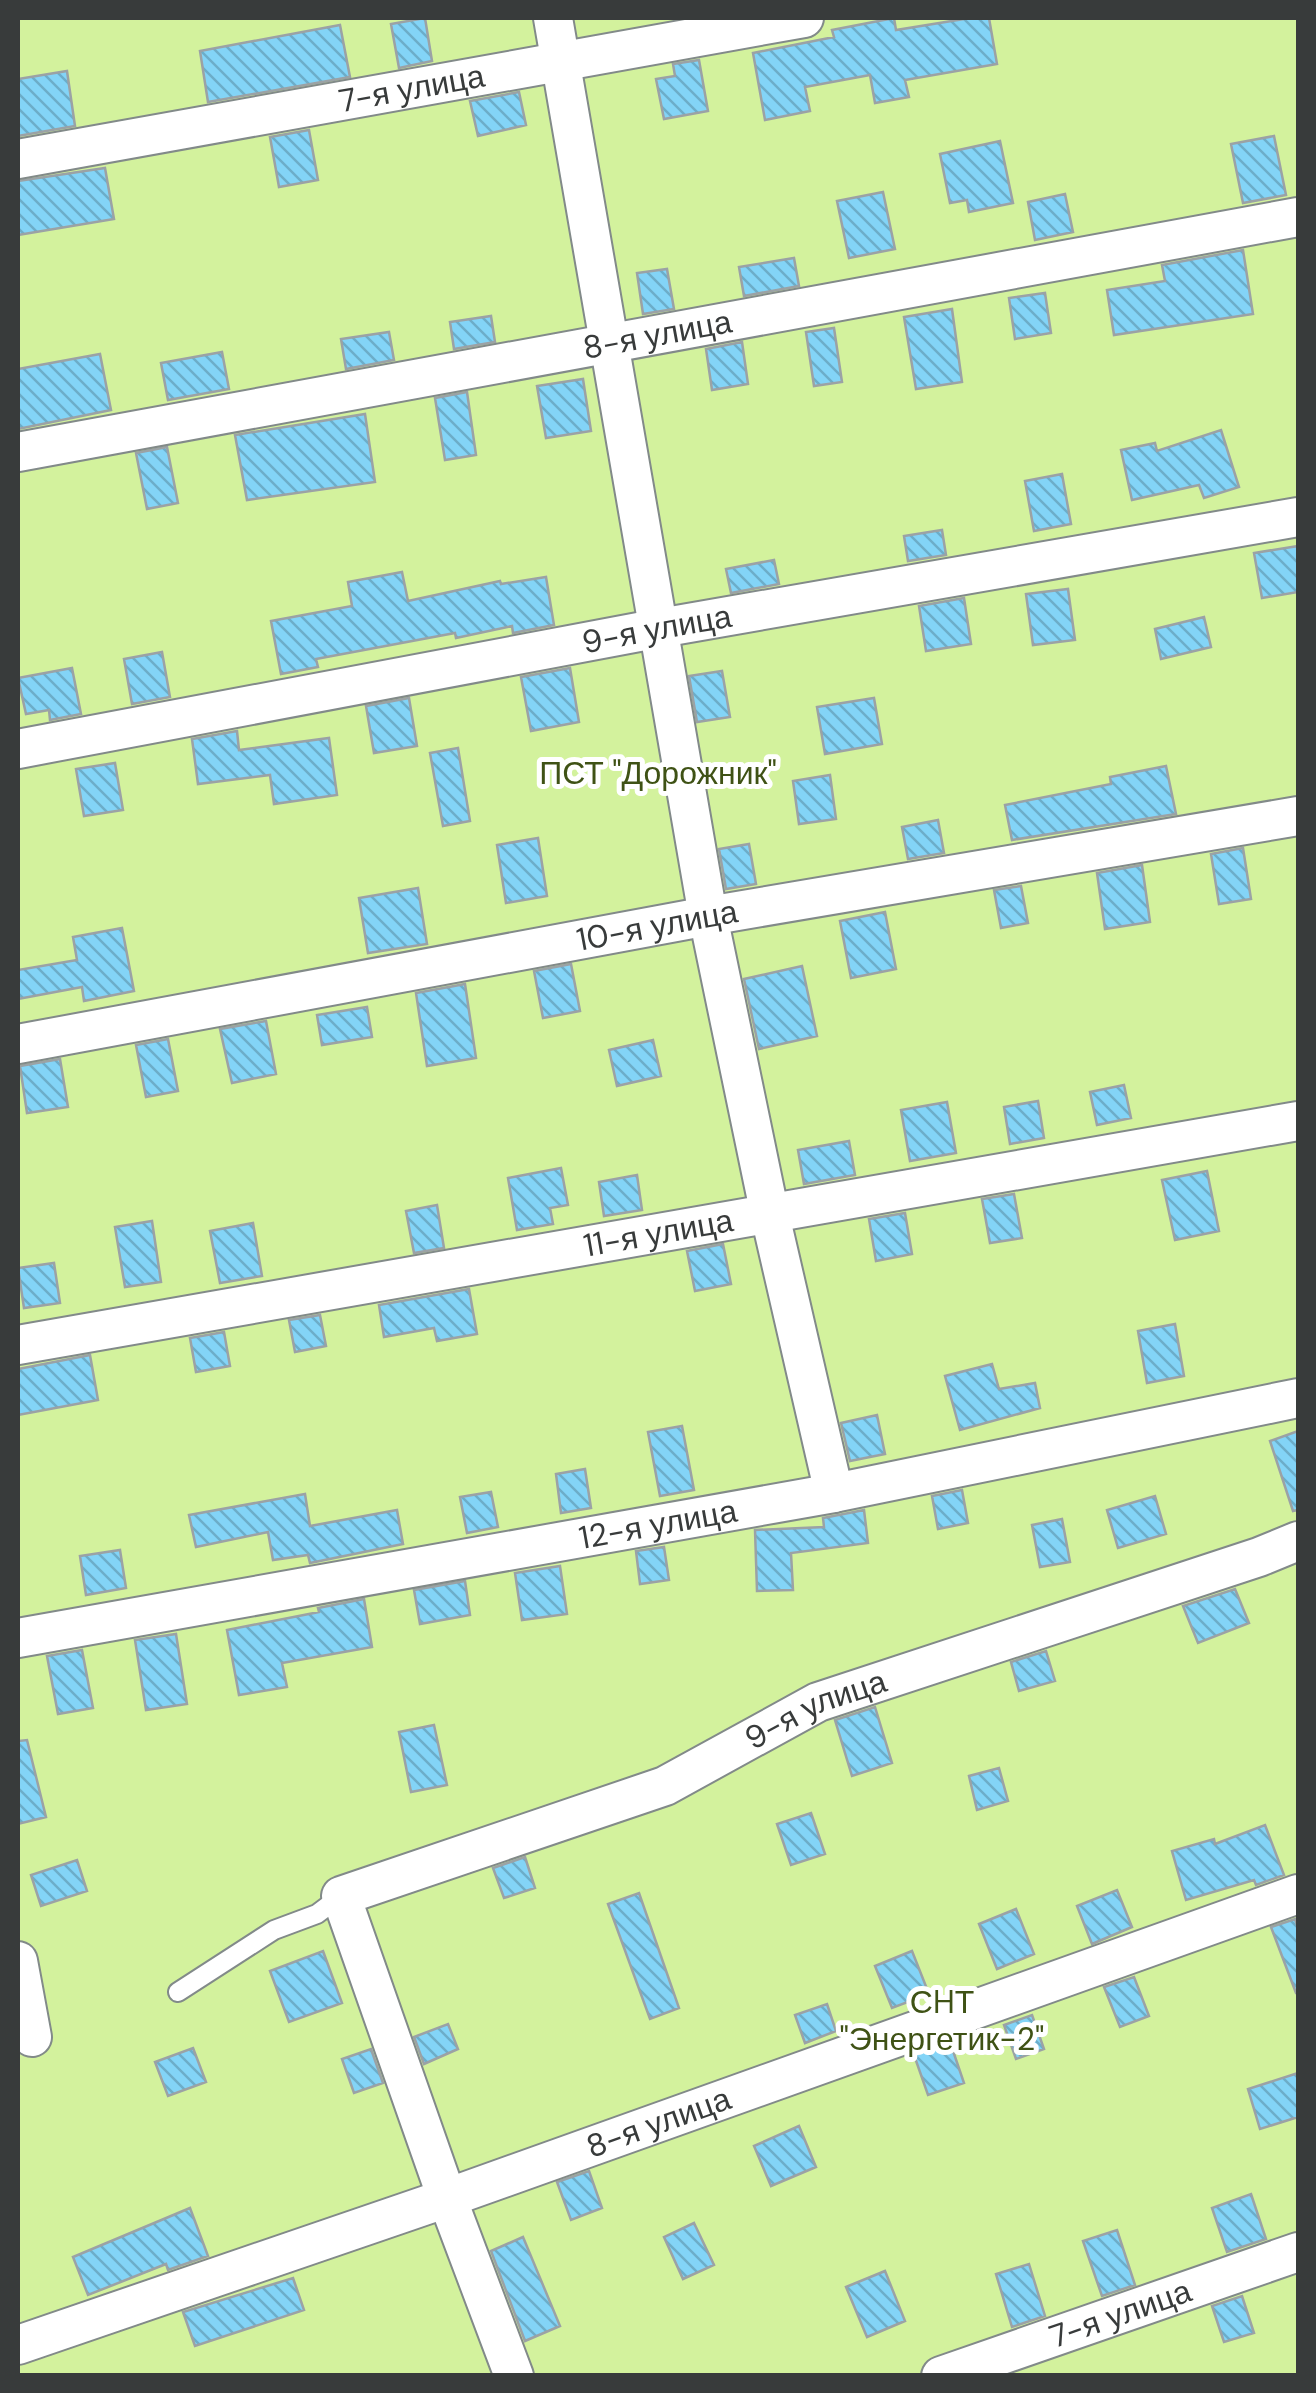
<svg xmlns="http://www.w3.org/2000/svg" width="1316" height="2393" font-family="'DM Sans',sans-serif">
<defs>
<pattern id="building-back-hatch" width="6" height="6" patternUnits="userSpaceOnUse" patternTransform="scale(2.5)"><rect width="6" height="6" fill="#83d4f7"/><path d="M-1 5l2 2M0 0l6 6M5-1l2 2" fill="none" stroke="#6cadc9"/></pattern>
</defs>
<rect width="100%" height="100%" fill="#ebf4f4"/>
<path fill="#d3f29d" d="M18,18H1298V2375H18Z"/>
<path fill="url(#building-back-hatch)" stroke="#9ba2a5" stroke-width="2.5" d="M425,18L432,61L399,68L391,24Z
M894,18L896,30L970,18H989L997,64L905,80L909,97L875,103L870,75L805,87L810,111L765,120L753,53L834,37L832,30Z
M340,25L350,77L208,102L200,51Z
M699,60L708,111L664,119L656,79L675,76L673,64Z
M67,71L75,126L18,136V79Z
M519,92L526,125L478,136L470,101Z
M309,130L318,180L279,187L270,137Z
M1274,136L1286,195L1243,203L1231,144Z
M1000,141L1013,203L969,212L967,200L950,203L940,154Z
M105,168L114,219L18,235V181Z
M883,192L895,249L849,258L837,201Z
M1065,194L1073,232L1035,240L1028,202Z
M1243,250L1253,314L1114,335L1107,290L1165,281L1162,265Z
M794,258L799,286L744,296L739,267Z
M667,269L674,309L643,314L637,273Z
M1045,293L1051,333L1015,339L1009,298Z
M952,309L962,382L916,389L904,317Z
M491,316L495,342L454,349L450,322Z
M834,328L842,382L814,386L806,332Z
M389,332L394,360L346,369L341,339Z
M742,342L748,384L712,390L706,349Z
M222,352L229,389L168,400L161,363Z
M100,354L111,410L18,429V369Z
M583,379L591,431L546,438L537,386Z
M467,392L476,455L445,460L435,398Z
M365,414L375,482L247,500L235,435Z
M1221,430L1239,487L1204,498L1199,485L1132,500L1121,450L1155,443L1157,451Z
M167,447L178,503L147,509L136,453Z
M1062,474L1071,524L1034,531L1025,481Z
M942,530L946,555L908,561L904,536Z
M1298,546V592L1262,598L1254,553Z
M774,560L779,584L731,593L726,569Z
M402,572L408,601L500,581L501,584L546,577L554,625L513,633L512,626L456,638L455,633L316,659L318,667L281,674L271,621L352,606L348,582Z
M1068,589L1075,640L1033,645L1026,594Z
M964,598L971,644L926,651L919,606Z
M1204,617L1211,647L1161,659L1155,629Z
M162,652L170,697L132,704L124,659Z
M72,668L81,714L50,720L49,710L26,714L18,678Z
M570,668L579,722L531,731L521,677Z
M722,671L730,717L697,722L689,676Z
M409,698L417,746L374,753L366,706Z
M874,698L882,744L825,754L817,707Z
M237,731L239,750L329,738L337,795L274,804L270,775L198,784L192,739Z
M458,748L470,821L443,826L430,753Z
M115,763L123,810L84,816L76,769Z
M1166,766L1176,814L1012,840L1005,805L1111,784L1110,777Z
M830,775L836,819L799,824L793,781Z
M938,820L944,853L908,859L902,827Z
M538,838L547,896L506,903L497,845Z
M749,844L756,884L726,889L719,849Z
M1243,848L1251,899L1219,904L1211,854Z
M1142,865L1150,922L1105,929L1097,873Z
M1021,886L1028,923L1001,928L994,890Z
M418,888L427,944L368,953L359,898Z
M885,912L896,969L851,978L840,921Z
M122,928L134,991L84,1001L82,987L18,999V970L77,960L73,937Z
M571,964L580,1011L543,1018L534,971Z
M802,966L817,1036L759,1049L744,979Z
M465,984L476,1058L427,1066L416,993Z
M367,1007L372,1037L322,1045L317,1015Z
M266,1021L276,1074L232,1083L220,1029Z
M168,1039L178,1091L146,1097L136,1045Z
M653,1040L661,1076L617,1086L609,1050Z
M60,1059L68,1107L27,1113L20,1066Z
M1124,1085L1131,1118L1097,1125L1090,1092Z
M1038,1101L1044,1138L1010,1144L1004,1107Z
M947,1102L956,1153L910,1161L901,1110Z
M849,1141L855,1175L804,1184L798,1150Z
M561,1168L568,1205L550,1208L553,1224L517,1230L508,1178Z
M1207,1171L1219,1231L1175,1240L1162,1180Z
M637,1175L642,1210L604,1216L599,1182Z
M1014,1194L1022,1238L990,1243L982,1199Z
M437,1205L444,1248L414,1253L406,1211Z
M905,1213L912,1254L876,1261L869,1219Z
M152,1221L161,1282L125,1287L115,1227Z
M253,1223L262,1276L220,1283L210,1231Z
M723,1244L731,1284L695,1291L687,1251Z
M54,1263L60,1303L24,1308L18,1268Z
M469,1289L477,1334L437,1341L434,1328L384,1337L379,1305Z
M320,1315L326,1346L295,1352L289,1320Z
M1175,1324L1184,1376L1147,1383L1138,1331Z
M224,1332L230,1366L196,1372L190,1338Z
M90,1355L98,1400L18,1415V1369Z
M992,1364L999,1389L1035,1383L1040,1408L960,1430L945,1376Z
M877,1415L885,1454L850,1461L841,1423Z
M682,1426L694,1490L660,1496L648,1432Z
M1298,1431V1510L1293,1511L1270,1441Z
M585,1469L591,1508L561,1513L556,1474Z
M962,1490L968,1523L938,1529L932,1496Z
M491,1492L498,1527L467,1533L460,1497Z
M305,1494L310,1526L397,1510L403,1544L310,1563L308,1555L273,1560L268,1532L196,1547L189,1515Z
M1155,1496L1166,1534L1118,1548L1107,1510Z
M864,1510L868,1543L791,1553L793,1590L757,1591L755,1530L824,1527L823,1518Z
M1062,1519L1070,1562L1040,1567L1032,1525Z
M664,1547L669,1580L640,1584L636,1551Z
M120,1550L126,1588L86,1595L80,1556Z
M560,1566L567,1614L522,1620L515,1573Z
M465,1581L470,1615L420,1624L414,1590Z
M1235,1589L1249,1623L1198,1643L1183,1606Z
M364,1599L372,1647L282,1663L287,1687L239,1695L227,1630L319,1612L318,1608Z
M176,1634L187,1704L146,1710L135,1640Z
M82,1650L93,1708L58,1714L47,1656Z
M1046,1651L1055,1681L1019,1691L1011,1662Z
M875,1707L892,1763L852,1776L835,1720Z
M434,1725L447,1785L411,1792L399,1732Z
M27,1740L46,1817L18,1824V1741Z
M999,1768L1008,1801L977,1810L969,1776Z
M811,1813L825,1854L791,1865L777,1824Z
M1265,1825L1284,1875L1256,1885L1254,1880L1186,1900L1172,1851L1214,1839L1215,1844Z
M525,1857L535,1888L504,1898L493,1868Z
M77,1860L87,1891L41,1906L31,1875Z
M1117,1890L1132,1927L1092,1944L1077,1906Z
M639,1893L679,2008L650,2019L608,1904Z
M1016,1909L1034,1954L997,1969L979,1924Z
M1295,1919L1298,1928V1993H1296L1271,1927Z
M323,1951L342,2003L289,2022L270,1971Z
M912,1951L929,1994L892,2008L875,1966Z
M1134,1977L1149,2016L1120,2027L1104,1987Z
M827,2004L836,2031L805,2043L795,2015Z
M1032,2015L1044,2049L1016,2059L1004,2025Z
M448,2024L458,2049L424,2064L414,2037Z
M950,2042L964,2083L928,2095L914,2055Z
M193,2048L206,2082L168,2096L155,2062Z
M371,2049L383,2083L354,2093L342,2059Z
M1298,2073V2117L1260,2129L1248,2089Z
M799,2126L816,2167L771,2186L754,2146Z
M589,2171L602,2208L571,2220L557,2182Z
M1251,2194L1266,2239L1227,2252L1212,2208Z
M190,2208L208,2256L168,2270L166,2264L88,2295L73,2257Z
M694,2223L714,2265L683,2279L664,2237Z
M1117,2230L1135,2285L1102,2296L1083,2241Z
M523,2237L560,2326L525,2341L491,2251Z
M1029,2264L1045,2316L1012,2327L996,2274Z
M885,2271L905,2321L867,2337L846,2287Z
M293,2278L304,2310L195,2346L183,2312Z
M1242,2296L1254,2333L1224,2342L1212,2306Z"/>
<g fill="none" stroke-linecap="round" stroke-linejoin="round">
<defs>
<path id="lane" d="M178,1992L274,1930L317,1914L341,1896"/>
<g id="street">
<path d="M553,18L708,916L770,1215L834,1493"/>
<path id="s1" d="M18,159L804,18"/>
<path id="s2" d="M18,452L1298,217"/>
<path id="s3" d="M18,749L660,628L1298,517"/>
<path id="s4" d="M18,1044L708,916L1298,816"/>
<path id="s5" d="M18,1345L1298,1121"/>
<path id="s6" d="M18,1638L834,1493L1298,1398"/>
<path d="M18,1961L32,2037"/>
<path id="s7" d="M18,2345L447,2198L1298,1894"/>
<path id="s8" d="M514,2376L447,2198L341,1896L665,1786L818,1702L1259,1557L1298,1541"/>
<path id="s9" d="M941,2376L1298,2252"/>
</g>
</defs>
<use href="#lane" stroke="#828a89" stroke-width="22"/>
<use href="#street" stroke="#828a89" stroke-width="42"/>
<use href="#lane" stroke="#fff" stroke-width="18"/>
<use href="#street" stroke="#fff" stroke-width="38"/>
</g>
<g text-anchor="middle" stroke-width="10" stroke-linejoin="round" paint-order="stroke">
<g font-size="32" fill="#383b3b" stroke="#fff">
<text dy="11" stroke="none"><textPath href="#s1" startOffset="400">7-я улица</textPath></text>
<text dy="11" stroke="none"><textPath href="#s2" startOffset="650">8-я улица</textPath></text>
<text dy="11" stroke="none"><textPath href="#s3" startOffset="650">9-я улица</textPath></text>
<text dy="11" stroke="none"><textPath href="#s4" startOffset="650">10-я улица</textPath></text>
<text dy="11" stroke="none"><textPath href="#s5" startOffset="650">11-я улица</textPath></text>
<text dy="11" stroke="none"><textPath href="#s6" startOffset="650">12-я улица</textPath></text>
<text dy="11" stroke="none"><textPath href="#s8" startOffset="1022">9-я улица</textPath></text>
<text dy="11" stroke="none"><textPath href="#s7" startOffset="678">8-я улица</textPath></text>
<text dy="11" stroke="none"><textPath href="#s9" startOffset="190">7-я улица</textPath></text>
</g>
<g font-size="32" fill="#3f5215" stroke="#fff">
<text x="658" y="784">ПСТ "Дорожник"</text>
<text x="942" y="2013">СHТ<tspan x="942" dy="37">"Энергетик-2"</tspan></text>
</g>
</g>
<rect width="1316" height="2393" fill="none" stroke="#383b3b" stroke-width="40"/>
</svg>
